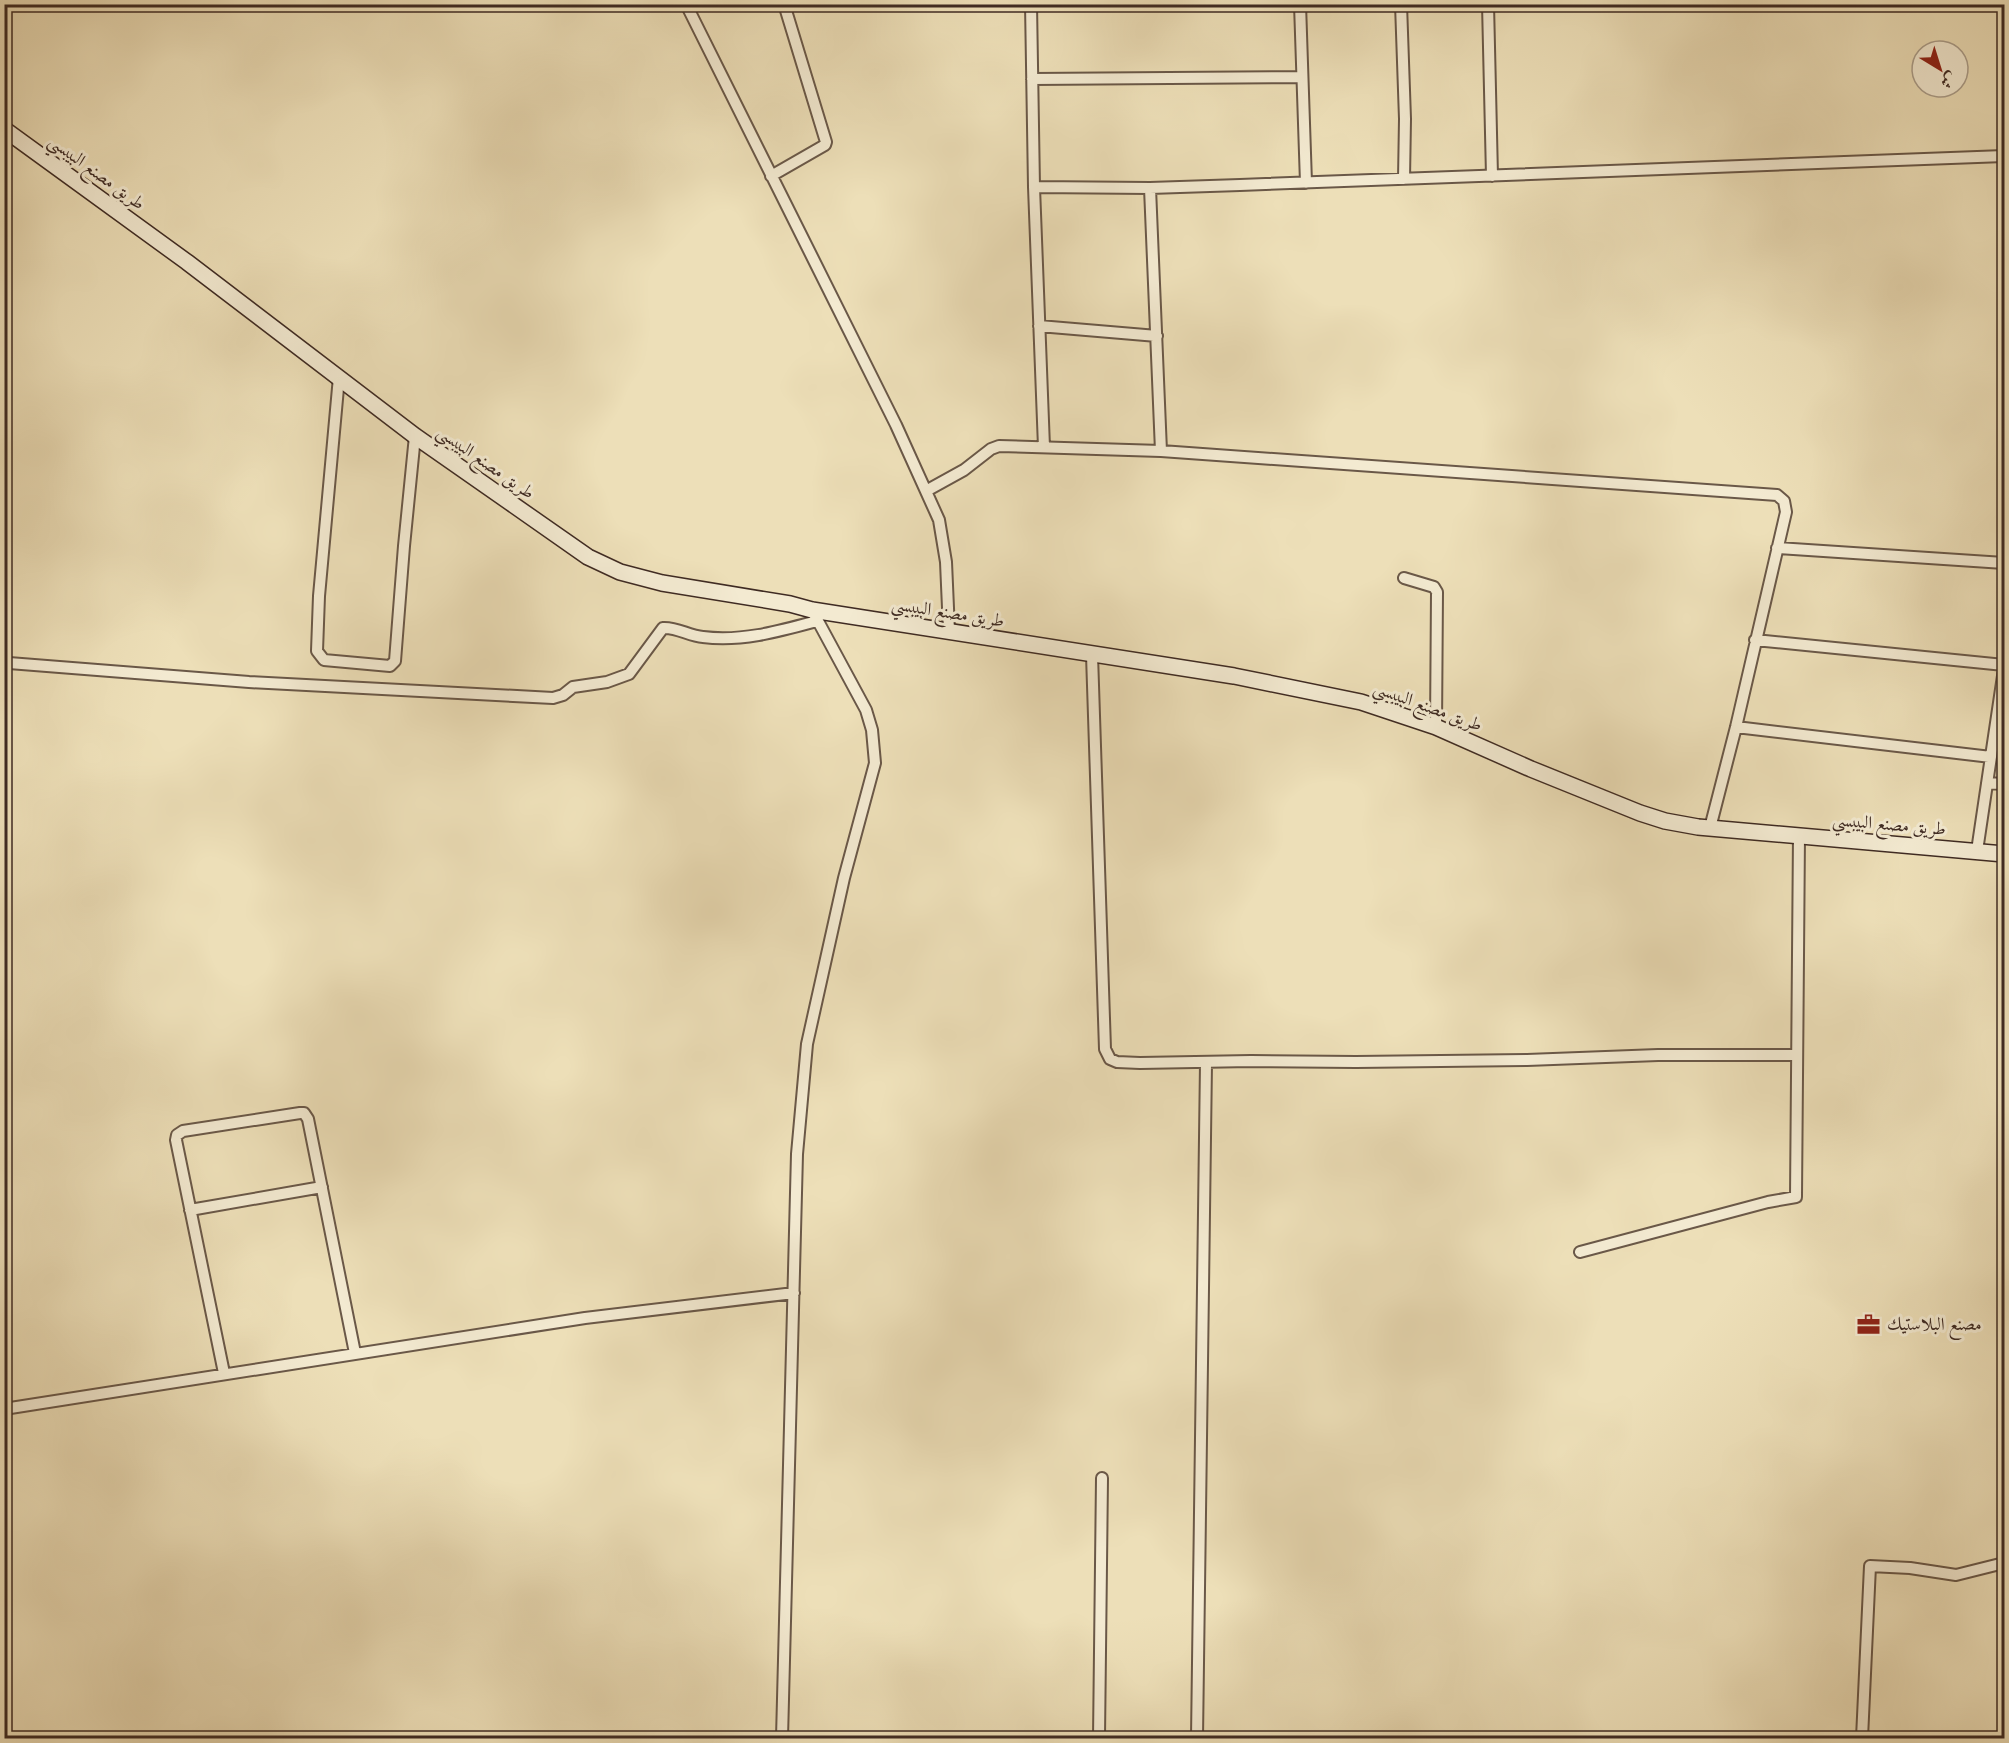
<svg xmlns="http://www.w3.org/2000/svg" width="2009" height="1743" font-family="'IM FELL French Canon',Amiri,serif">
<rect width="100%" height="100%" fill="#eddfb8"/>
<filter id="stains"><feTurbulence type="fractalNoise" baseFrequency=".00333" numOctaves="4"/><feColorMatrix values="0 0 0 0 .2 0 0 0 0 .09 0 0 0 0 .02 0 0 0 .5 -.17"/></filter>
<radialGradient id="worn" r=".72"><stop offset=".6" stop-color="#630" stop-opacity="0"/><stop offset="1" stop-color="#630" stop-opacity=".3"/></radialGradient>
<g fill="none" stroke-linecap="round" stroke-linejoin="round">
<defs>
<path id="minor" d="M686,4L896,425L939,520L946,562L949,631
M1031,4L1034,187L1044,447
M1300,4L1306,183
M1401,4L1405,119L1404,179
M1488,4L1492,176
M1032,79L1301,77
M771,176L825,145L826,142L784,4
M1034,187L1150,188L1240,185L2004,156
M1150,188L1161,451
M1039,326L1157,336
M339,377L319,596L317,651L324,660L390,666L395,661L404,546L415,436
M926,491L964,470L991,449L999,446L1161,451L1777,495L1784,501L1786,512L1736,727L1710,828
M1777,548L2004,563
M1404,578L1434,587L1437,592L1436,727
M1755,640L2004,665
M1092,655L1105,1049L1110,1059L1117,1062L1140,1063L1251,1061L1356,1062L1527,1060L1658,1055H1796
M9,663L249,682L553,698L563,695L573,687L607,682L629,674L663,628C677,627 689,636 703,637C742,642 780,631 817,621
M1736,727L1991,757
M1987,783L2004,784
M1977,851L2004,669
M190,1210L322,1187
M1580,1252L1768,1202L1796,1197L1799,835
M224,1373L176,1140L177,1135L183,1131L300,1113H304L308,1119L355,1353
M4,1409L585,1318L794,1293
M782,1738L797,1154L807,1044L844,878L875,763L872,730L866,710L812,610
M1099,1738L1102,1478
M1197,1738L1206,1063
M1862,1738L1870,1566L1910,1568L1956,1575L2004,1563"/>
<path id="secondary" d="M4,129L187,262L415,436L588,557L620,572L662,583L790,604L812,610L1234,676L1361,702L1436,727L1531,769L1640,813L1665,821L1698,827L2004,854"/>
</defs>
<use href="#minor" stroke="#6a5848" stroke-width="14"/>
<use href="#secondary" stroke="#3f2b23" stroke-width="18"/>
<use href="#minor" stroke="#f3ead1" stroke-width="10"/>
<use href="#secondary" stroke="#f3ead1" stroke-width="15"/>
</g>
<defs>
<symbol id="office-bare" viewBox="-9 -9 18 18"><path d="M-6-3h4V-5.5h4V-3h4V5H-6ZM-1-4.5V-3h2v-1.5ZM-6 0V1H6V0Z" fill="#8f2418" stroke="#f3ead1" stroke-width="2.5" paint-order="stroke"/></symbol>
</defs>
<g fill-rule="evenodd">
<use href="#office-bare" x="1852" y="1308" width="33" height="33"/>
</g>
<g text-anchor="middle" stroke-width="6" stroke-linejoin="round" paint-order="stroke">
<g font-size="18" fill="#3f2b23" stroke="#f3ead1">
<text transform="translate(97 172) rotate(36)" y="6">طريق مصنع البيبسي</text>
<text transform="translate(486 462) rotate(35)" y="6">طريق مصنع البيبسي</text>
<text transform="translate(948 612) rotate(9)" y="6">طريق مصنع البيبسي</text>
<text transform="translate(1428 706) rotate(20)" y="6">طريق مصنع البيبسي</text>
<text transform="translate(1889 824) rotate(5)" y="6">طريق مصنع البيبسي</text>
</g>
<g font-size="18" fill="#3f2b23" stroke="#f3ead1" text-anchor="start">
<text x="1887" y="1330">مصنع البلاستيك</text>
</g>
</g>
<rect width="2009" height="1743" fill="none" stroke="#eddfb8" stroke-width="24"/>
<rect x="6" y="6" width="1997" height="1731" fill="none" stroke="#3f2b23" stroke-width="3"/>
<rect x="12" y="12" width="1985" height="1719" fill="none" stroke="#3f2b23" stroke-width="1.5"/>
<g transform="translate(1940 69) rotate(142)"><circle r="28" fill="#f3ead1" stroke="#ab9e8b" stroke-width="1.5"/>
<path d="M0-4.5L10 22L0 15L-10 22Z" fill="#8f2418"/>
<text y="-9" font-size="16" font-weight="bold" text-anchor="middle" fill="#3f2b23">ش</text>
</g>
<rect width="100%" height="100%" filter="url(#stains)"/>
<rect width="100%" height="100%" fill="url(#worn)"/>
</svg>
